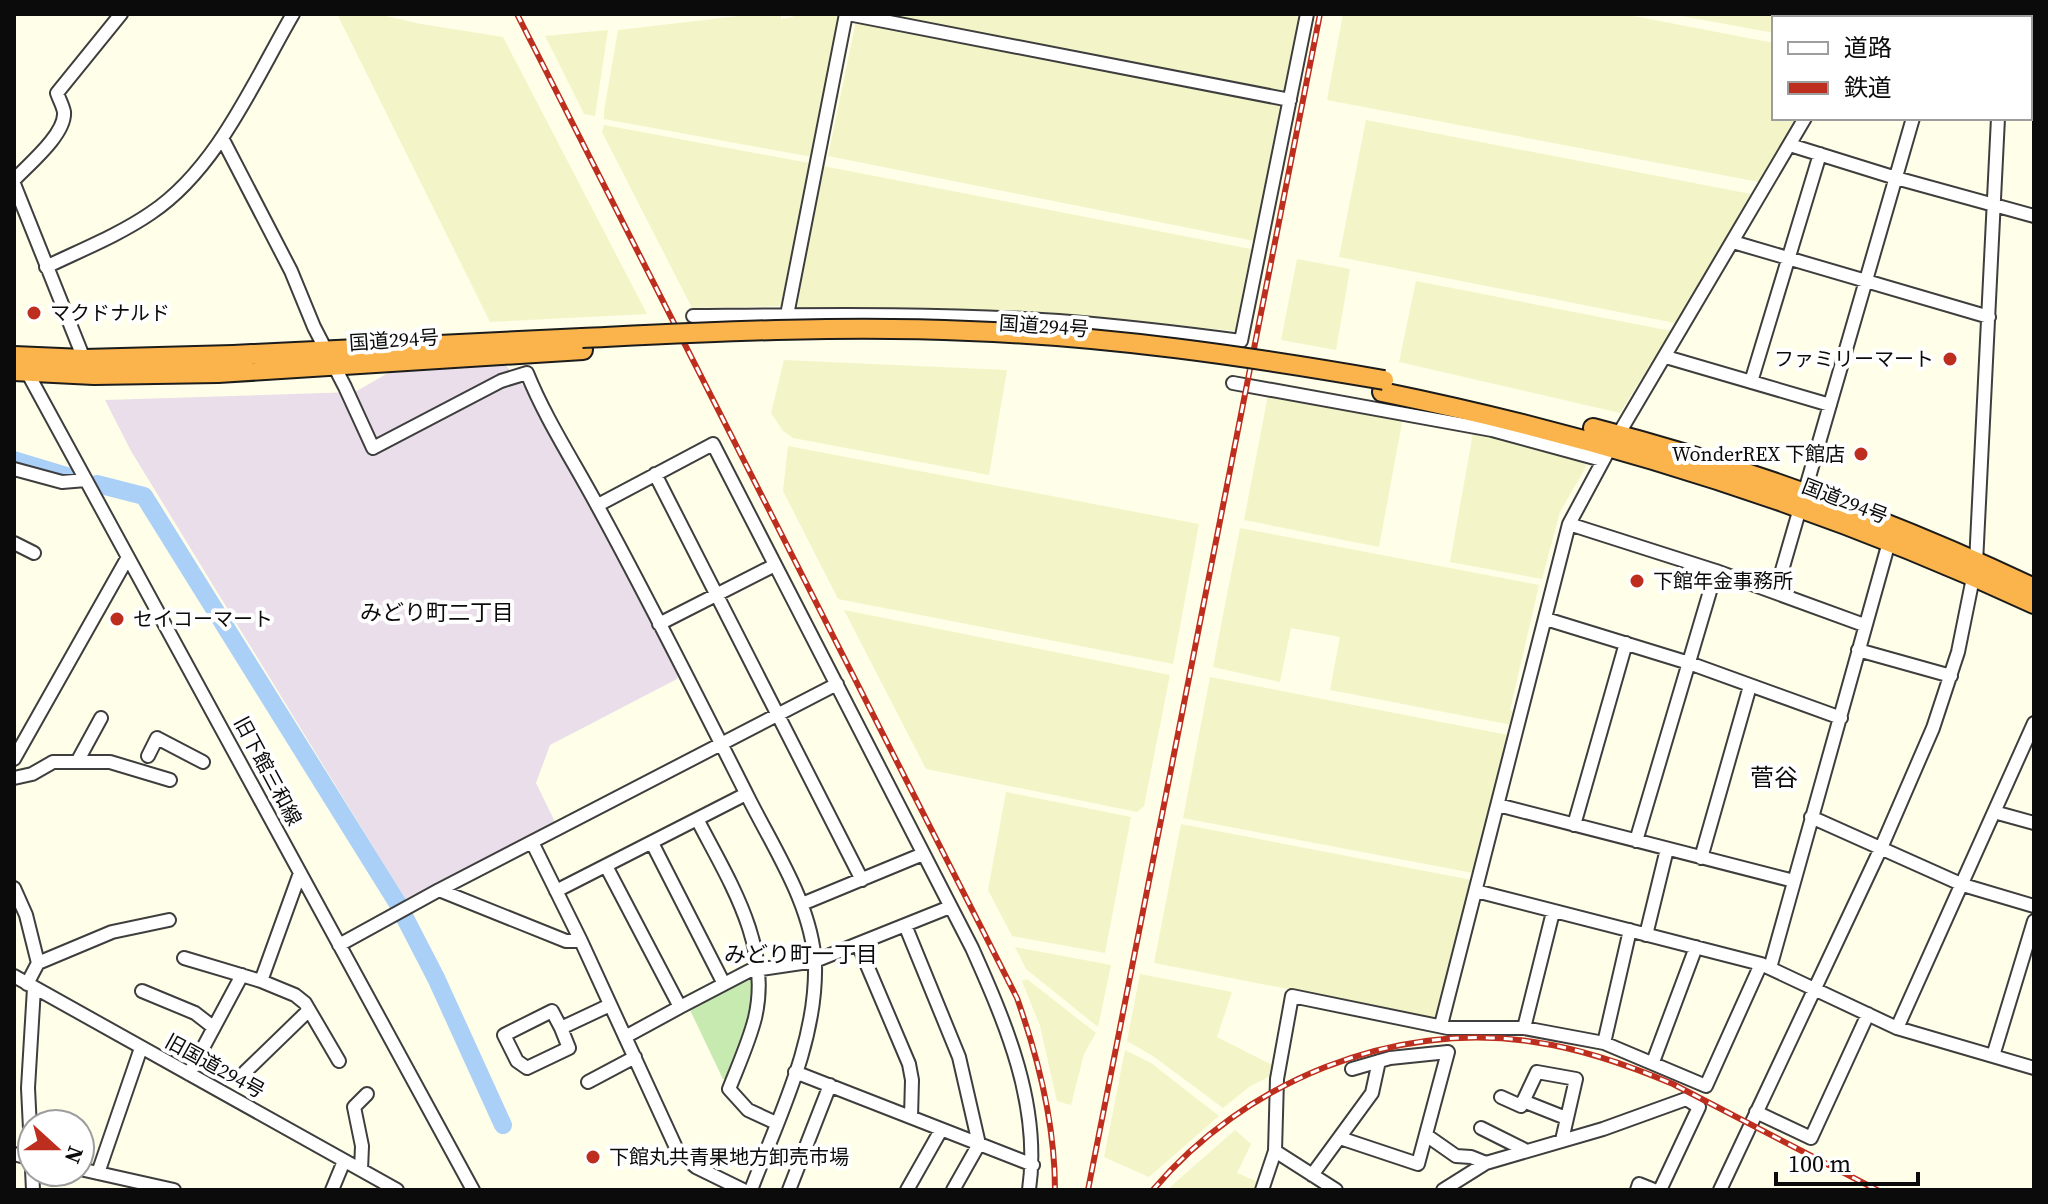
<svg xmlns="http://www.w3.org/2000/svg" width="2048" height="1204" font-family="'Source Serif 4','Noto Sans JP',serif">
<rect width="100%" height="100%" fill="#fffee8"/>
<path fill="#eadeea" d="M505,364L526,389L678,674L677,679L550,745L536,783L555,822L405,899L131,451L105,400L355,392L388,373Z"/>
<path fill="#f3f5c8" d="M337,14H377L421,24L503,37L647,314L490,322Z
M756,14H781V19L793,17V14H839L812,157L604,119V111L618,30Z
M869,14H1300L1285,94Z
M1343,14H1623L1774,43V118H1796L1759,182L1327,100Z
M1671,14H1832L1831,18H1774V33Z
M856,21L1282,104L1254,241L828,156Z
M608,30L595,116L584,114L545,36Z
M1366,120L1751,194L1675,323L1339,257Z
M604,125L809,163L781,306L692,308L602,132Z
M823,166L1251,249L1235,331L1045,312L900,308L795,309Z
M1297,259L1350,269L1336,350L1281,340Z
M1416,281L1671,331L1620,413L1399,362Z
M784,360L1007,370L989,475L793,438L783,431L771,413Z
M1268,395L1403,417L1379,547L1244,520Z
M1473,433L1558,453L1587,465L1560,512L1542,579L1450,562Z
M788,446L1199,524L1173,664L838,599L783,491Z
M1240,528L1539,585L1510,710L1515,712L1512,725L1330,690L1340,637L1291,628L1280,682L1213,667Z
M844,610L1170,675L1144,806L1137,812L926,769Z
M1210,677L1508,735L1473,873L1183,818Z
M1006,792L1131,817L1105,953L1012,936L988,890Z
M1181,824L1472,880L1437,1018L1154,963Z
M1015,947L1111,965L1098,1027L1026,969Z
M1140,974L1232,992L1217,1037L1274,1066L1272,1075L1249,1087L1223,1108L1153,1056L1127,1041Z
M1027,979L1096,1033L1084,1054L1071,1105L1057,1101L1040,1026L1022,981Z
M1125,1050L1151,1063L1219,1116L1149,1177L1104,1157Z
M1235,1130L1251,1144L1237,1173L1258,1182L1256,1190H1174L1170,1187Z"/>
<path fill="#c7eab1" d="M750,975L755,978L752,1013L728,1079H723L689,1008Z"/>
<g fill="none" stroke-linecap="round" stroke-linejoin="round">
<path stroke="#abd0f8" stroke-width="18" d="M14,460L67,476
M97,484L144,496L398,904
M405,918L436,978L503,1125"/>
<defs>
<path id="minor" d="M848,14L1290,100
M1948,14L1962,18
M2002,14V18
M1863,18L1865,14
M2030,38L2034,39
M222,138L291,271L314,327L345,387L373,448L501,381L527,373C546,420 574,462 598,507C650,602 699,700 748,797C774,849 812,905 815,964C817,1043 778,1118 751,1190
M1790,145L1896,178L2034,216
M14,180C28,165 66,134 64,112C63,106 59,99 57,93L121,14
M14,184L84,359
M1733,242L1989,317
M46,267C81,250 119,235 151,213C217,169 254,81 293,14
M787,315L846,14
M693,316C815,315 937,313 1059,321C1120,326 1181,333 1241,341L1307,14
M1666,357L1830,405
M27,372L473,1190
M1751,382L1820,154
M1233,383L1492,430L1602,460
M1618,435L1805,118
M14,469L62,482L86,480
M655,474L862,880
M598,505L713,444L972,948C1006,1024 1041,1105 1029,1190
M1569,524L1716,571L1864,625
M14,543L34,553
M1776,591L1913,118
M1546,619L1689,663L1841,718
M659,624L775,565
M1858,650L1951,676
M148,756L157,738L203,762
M14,759L128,557
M77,762L101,718
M14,778L32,774L53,762H110L170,780
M1498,805L1794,881
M1994,812L2034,823
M1811,817L1963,885L2034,906
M697,819C729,881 772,946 755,1018C749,1042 738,1066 729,1089L748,1110L776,1123
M1574,825L1626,643
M1636,841L1716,571
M532,842L581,941L678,1152L696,1167L743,1190
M652,843L724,984
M1701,858L1750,686
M606,866L680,1007L749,971L815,961L950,907
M14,888L26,915L38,963L27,984
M439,890L566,941H581
M556,891L746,794
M1476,891L1761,964L1897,1028L2034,1068
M802,904L923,854
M905,925L959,1057L979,1144L953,1190
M1646,935L1667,849
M858,944L909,1064L912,1080L911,1117
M339,945L439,890L837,684
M184,958L261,981L300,873
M38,963L112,932L169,920
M1770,968L1889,542
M14,976L397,1190
M261,981L295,995L305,1003L339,1061
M142,991L195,1013L213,1027
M1441,1025L1569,524L1611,446
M561,1028L552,1011L504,1035L517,1061L527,1068L569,1048L561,1028L610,1005
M1524,1028L1553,912
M1897,1028L2034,723
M625,1037L680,1007
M1604,1043L1630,930
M1993,1056L2034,921
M1653,1062L1696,947
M245,1072L309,1010
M795,1072L1033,1165
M189,1074L242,975
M588,1082L635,1057
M1501,1097L1521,1106L1537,1072L1576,1079L1562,1140
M1523,1101L1566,1118
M1756,1112L1811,1138L1868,1014
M1481,1128L1525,1150
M1426,1135L1456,1156L1471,1157L1486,1163
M1340,1138L1418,1164L1448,1052L1390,1058L1352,1069
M1275,1151L1336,1190
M14,1154L32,1159
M80,1169L174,1190
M361,1170L362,1146L354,1107L367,1094
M98,1173L141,1048
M1312,1175L1372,1093L1379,1061
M33,1190L28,1088L34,988
M332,1190L344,1161
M789,1190L830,1085
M907,1190L941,1130
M1262,1190L1275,1151L1277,1079L1292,996L1448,1028H1524L1604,1043L1706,1086L1761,964
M1443,1190L1486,1163L1603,1129L1686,1099L1699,1107L1660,1190
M1637,1190L1639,1184L1654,1190
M1720,1190L1881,848L1933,728L1958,652L1976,563L1998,118"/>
<path id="highway" d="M14,356L84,359L233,355L582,338
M14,371L94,375L218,373L583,350
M1382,392C1607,438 1825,507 2034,604
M1593,428C1744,467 1893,521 2034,588"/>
</defs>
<use href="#minor" stroke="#3e3e3e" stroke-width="16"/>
<use href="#highway" stroke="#1c1c1c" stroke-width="22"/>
<use href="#minor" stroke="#fff" stroke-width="12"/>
<use href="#highway" stroke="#fab44b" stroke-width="18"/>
<defs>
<path id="rail" d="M517,14L1017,998C1039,1060 1055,1124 1055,1190
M1088,1190L1320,14
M1153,1190C1244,1082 1393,1020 1534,1042C1583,1049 1628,1065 1673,1084L1877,1190"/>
</defs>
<use href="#rail" stroke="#be2e1f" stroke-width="6"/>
<use href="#rail" stroke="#fff" stroke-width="3" stroke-dasharray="9" stroke-linecap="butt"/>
<defs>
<path id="highway-bridge" d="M582,338C711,332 840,325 969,331C1108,336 1246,356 1384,380"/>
</defs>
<use href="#highway-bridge" stroke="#1c1c1c" stroke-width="22" stroke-linecap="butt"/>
<use href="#highway-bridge" stroke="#fab44b" stroke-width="18"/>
</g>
<g fill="#be2e1f" stroke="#fff" stroke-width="3">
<circle cx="34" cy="313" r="8"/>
<circle cx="1950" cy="359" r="8"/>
<circle cx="1861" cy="454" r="8"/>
<circle cx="1637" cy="581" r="8"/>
<circle cx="117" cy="619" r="8"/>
<circle cx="593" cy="1157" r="8"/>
</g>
<g text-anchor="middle" stroke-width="8" stroke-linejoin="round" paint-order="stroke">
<g font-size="20" fill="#0b0b0b" stroke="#fff" text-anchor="start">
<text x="50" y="320">マクドナルド</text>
<text x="1934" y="366" text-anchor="end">ファミリーマート</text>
<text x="1845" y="461" text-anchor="end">WonderREX 下館店</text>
<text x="1653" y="588">下館年金事務所</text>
<text x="133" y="626">セイコーマート</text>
<text x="609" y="1164">下館丸共青果地方卸売市場</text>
</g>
<g font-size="20" fill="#0b0b0b" stroke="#fff">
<text transform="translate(1044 326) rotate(4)" y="7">国道294号</text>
<text transform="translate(394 340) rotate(-4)" y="7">国道294号</text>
<text transform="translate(1845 501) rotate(21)" y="7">国道294号</text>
<text transform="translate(268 771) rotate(62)" y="7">旧下館三和線</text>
<text transform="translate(215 1066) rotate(29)" y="7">旧国道294号</text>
</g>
<g font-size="22" fill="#0b0b0b" stroke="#fff">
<text x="437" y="620">みどり町二丁目</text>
<text x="801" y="962">みどり町一丁目</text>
</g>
<g font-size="24" fill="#0b0b0b" stroke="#fff">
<text x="1774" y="786">菅谷</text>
</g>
</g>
<rect width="2048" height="1204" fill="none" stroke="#0b0b0b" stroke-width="32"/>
<rect x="1772" y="16" width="260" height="104" fill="#ffffff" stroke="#9d9d9d" stroke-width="2"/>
<rect x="1788" y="42" width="40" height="12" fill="#ffffff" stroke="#9d9d9d" stroke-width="2"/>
<text x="1844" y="56" font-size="24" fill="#0b0b0b">道路</text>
<rect x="1788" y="82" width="40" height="12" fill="#be2e1f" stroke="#9d9d9d" stroke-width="2"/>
<text x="1844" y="96" font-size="24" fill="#0b0b0b">鉄道</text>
<g transform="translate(56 1148) rotate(111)"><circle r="38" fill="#ffffff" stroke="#9d9d9d" stroke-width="2"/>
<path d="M0-6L14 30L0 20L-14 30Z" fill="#be2e1f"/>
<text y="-12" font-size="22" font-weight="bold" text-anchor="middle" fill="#0b0b0b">N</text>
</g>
<path d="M1776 1172v12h142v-12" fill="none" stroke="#0b0b0b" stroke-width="4"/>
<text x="1788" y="1172" font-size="24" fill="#0b0b0b" stroke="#ffffff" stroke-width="6" paint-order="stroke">100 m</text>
</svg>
